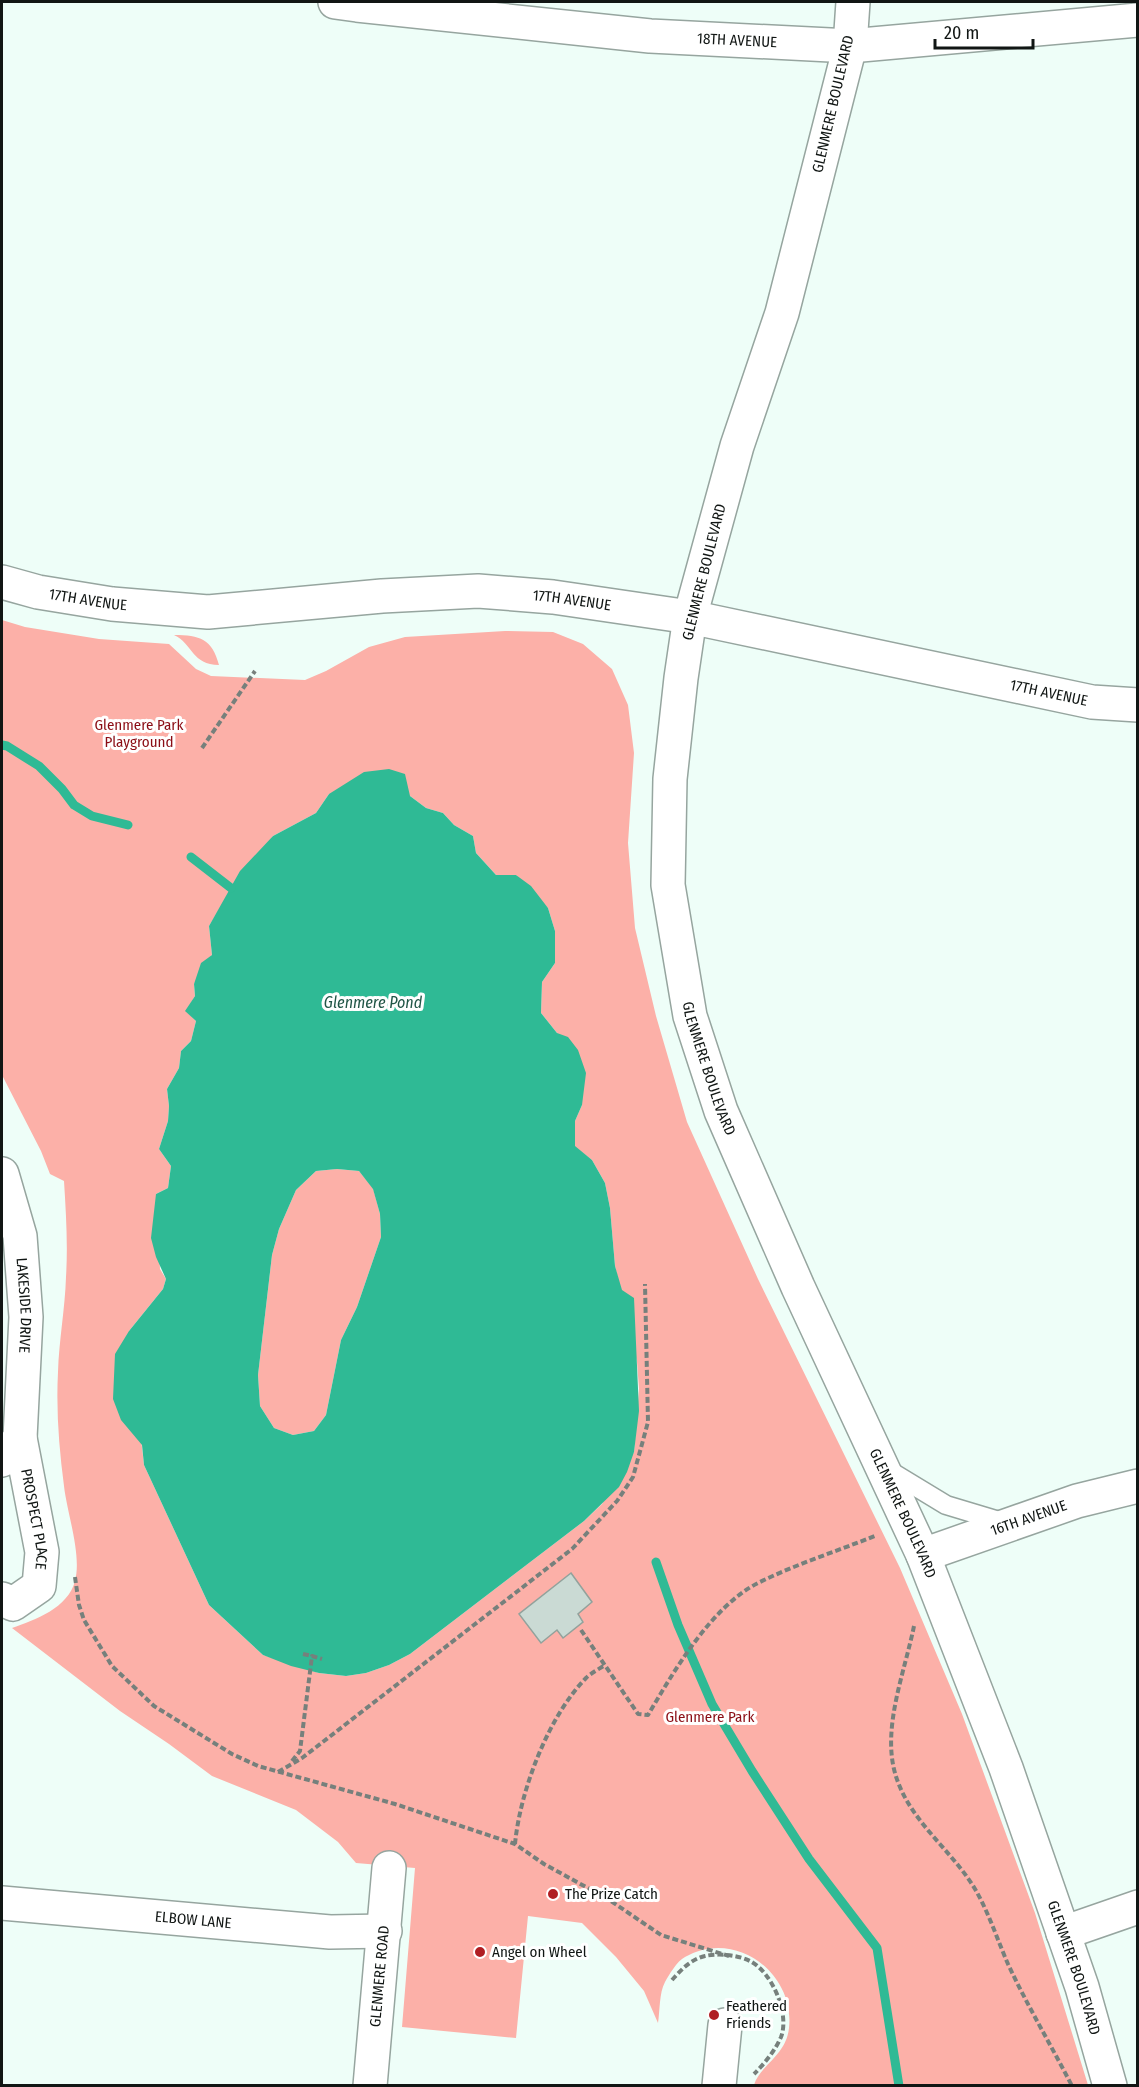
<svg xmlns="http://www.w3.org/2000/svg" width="1139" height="2087" font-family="'Fira Sans Condensed',sans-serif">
<rect width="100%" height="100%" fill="#eefef8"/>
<path fill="#fcb0a8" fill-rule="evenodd" d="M2,620L25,627L99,639L169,644L196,669L211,676L305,680L326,671L369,647L405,637L505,631L553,632L583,644L612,669L628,705L634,753L628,843L635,928L656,1016L687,1122L758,1279L900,1568L962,1714L1035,1913L1088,2085H754C760,2065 786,2056 789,2028C795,1973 735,1928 685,1957C677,1961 669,1975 665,1982C659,1993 660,2011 658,2023L644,1991L616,1957L582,1923L528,1916L516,2038L402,2027L415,1868L356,1863L338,1842L296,1810L212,1776L169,1744L120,1711L12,1628C35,1620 68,1608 75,1581C82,1555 67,1513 64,1486C59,1448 56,1410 58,1372C59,1340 65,1309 66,1277C68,1245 66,1213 64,1181L50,1174L41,1151L2,1075ZM329,794L410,796L426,808L443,813L454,825L473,836L476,853L496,875H516L548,908L555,931V963L542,982L541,1013L557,1033L582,1105L575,1121V1147L592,1160L605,1183L610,1208L615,1266L637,1362L639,1389L634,1452L602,1504L584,1521L410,1654L389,1665L366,1673L346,1676L319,1673L263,1655L209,1605L144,1465L129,1331L163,1289L166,1279L160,1269L156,1194L168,1188L171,1166L159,1149L168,1121L169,1106L167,1089L179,1068L181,1051L191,1041L196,1021L186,1011L195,996L194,984L212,955L209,926L221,906L273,836L316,813Z
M174,635C200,635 212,639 219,665C192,665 193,644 174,635Z
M337,1169L359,1171L373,1188L380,1214L381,1237L357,1307L341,1340L326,1415L314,1431L293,1435L274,1428L260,1406L258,1375L272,1255L279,1229L296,1190L316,1171Z"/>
<path fill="#2fba95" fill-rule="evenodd" d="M389,769L405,774L410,796L426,808L443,813L454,825L473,836L476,853L496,875H516L531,886L548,908L555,931V963L542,982L541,1013L557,1033L568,1037L578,1050L586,1073L582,1105L575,1121V1146L592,1160L605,1183L610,1208L615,1266L622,1290L634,1298L639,1411L634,1452L627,1472L619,1487L584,1521L410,1654L389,1665L366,1673L346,1676L319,1673L291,1666L263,1655L209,1605L144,1465L142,1445L121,1420L113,1399L115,1354L129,1331L163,1289L166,1279L156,1257L151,1238L156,1194L168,1188L171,1166L159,1149L168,1121L169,1106L167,1089L179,1068L181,1051L191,1041L196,1021L185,1011L195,996L194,984L201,963L212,955L209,926L240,871L273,836L316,813L329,794L364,772ZM337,1169L359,1171L373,1189L380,1214L381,1237L357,1307L341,1340L326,1415L314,1431L293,1435L274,1428L260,1406L258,1375L272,1255L279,1229L296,1190L316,1171Z"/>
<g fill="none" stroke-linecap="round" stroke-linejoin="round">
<path stroke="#2fba95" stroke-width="9" d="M2,745L7,746L39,766L62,789L74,805L92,816L128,825
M191,857L231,888
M656,1562L678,1625L712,1704L752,1771L809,1859L877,1948L899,2086"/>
</g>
<path fill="#cadad4" stroke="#92a29c" stroke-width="1.5" d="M571,1573L592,1602L578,1614L583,1622L563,1638L557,1630L541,1643L519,1614Z"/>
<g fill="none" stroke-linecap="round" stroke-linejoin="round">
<defs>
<path id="lane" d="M885,1468L946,1505L1006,1523"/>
<g id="street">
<path id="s1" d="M335,2L357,5L650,36L850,46L1138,20"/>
<path id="s2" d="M853,2L850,46L782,313L737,446L690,617L681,678L670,779L668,885L690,1016L721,1111L798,1287L923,1555L1006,1768L1082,1987L1110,2086"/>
<path id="s3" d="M2,582L38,592L112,604L208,612L382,596L478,591L553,597L690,617L1092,702L1138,705"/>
<path id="s4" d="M2,1174L20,1236L26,1317L20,1438"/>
<path id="s5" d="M2,1460L20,1438L42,1552L39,1586L13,1604L2,1599"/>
<path id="s6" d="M923,1555L1077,1501L1138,1486"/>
<path id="s7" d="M2,1903L330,1932L385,1931"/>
<path d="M1063,1933L1138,1907"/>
<path id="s8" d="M370,2086L389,1868"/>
<path d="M719,2086L725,2025"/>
</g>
</defs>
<use href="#lane" stroke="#96a59f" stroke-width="21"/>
<use href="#street" stroke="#96a59f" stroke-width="36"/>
<path stroke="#76807c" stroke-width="4" stroke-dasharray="6 3" stroke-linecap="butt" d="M202,748L255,671
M75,1577L79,1605L84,1620L112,1666L154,1706L232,1754L258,1766L395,1804L515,1844L544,1864L608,1899L661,1935L729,1956
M914,1626C905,1671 882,1727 895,1773C908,1820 951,1849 975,1889C989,1913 997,1939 1008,1964C1027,2005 1051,2045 1072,2086
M581,1630L638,1714L648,1715C674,1671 711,1607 758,1583C796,1564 838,1551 877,1535
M303,1654L312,1656
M292,1761L300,1751L312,1656L322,1659
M278,1772L302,1758L346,1724L572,1549L617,1501L633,1477L648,1422L645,1284
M515,1844C520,1791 548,1717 586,1678C591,1673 599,1669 605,1665
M672,1980C681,1970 691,1959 705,1956C718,1953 738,1955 750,1961C772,1972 790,2014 781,2037C775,2051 764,2064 754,2074"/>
<use href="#lane" stroke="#fff" stroke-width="18"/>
<use href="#street" stroke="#fff" stroke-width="33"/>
</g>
<g fill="#b01e23" stroke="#fff" stroke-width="2">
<circle cx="553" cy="1894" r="6"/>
<circle cx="480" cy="1952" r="6"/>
<circle cx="714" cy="2015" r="6"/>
</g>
<g text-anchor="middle" stroke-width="6" stroke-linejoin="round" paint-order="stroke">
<g font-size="15" fill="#111614" stroke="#fff">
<text dy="5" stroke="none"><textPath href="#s1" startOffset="404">18TH AVENUE</textPath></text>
<text transform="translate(833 104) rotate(-77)" y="5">GLENMERE BOULEVARD</text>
<text transform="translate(704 572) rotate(-76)" y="5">GLENMERE BOULEVARD</text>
<text dy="5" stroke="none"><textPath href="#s3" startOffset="88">17TH AVENUE</textPath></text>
<text dy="5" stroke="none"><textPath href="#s3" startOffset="574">17TH AVENUE</textPath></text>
<text dy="5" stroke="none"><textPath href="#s3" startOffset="1060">17TH AVENUE</textPath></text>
<text dy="5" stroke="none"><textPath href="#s2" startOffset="1095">GLENMERE BOULEVARD</textPath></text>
<text dy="5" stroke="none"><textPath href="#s4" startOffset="134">LAKESIDE DRIVE</textPath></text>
<text dy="5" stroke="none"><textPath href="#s2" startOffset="1581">GLENMERE BOULEVARD</textPath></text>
<text dy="5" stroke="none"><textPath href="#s6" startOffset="112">16TH AVENUE</textPath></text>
<text dy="5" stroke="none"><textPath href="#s5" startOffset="111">PROSPECT PLACE</textPath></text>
<text dy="5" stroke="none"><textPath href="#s7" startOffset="192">ELBOW LANE</textPath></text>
<text dy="5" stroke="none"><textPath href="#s2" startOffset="2067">GLENMERE BOULEVARD</textPath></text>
<text dy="5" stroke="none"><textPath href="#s8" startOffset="110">GLENMERE ROAD</textPath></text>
</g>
<g font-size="15" fill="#8b0d15" stroke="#fff">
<text x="139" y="730">Glenmere Park<tspan x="139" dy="17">Playground</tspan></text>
<text x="710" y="1722">Glenmere Park</text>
</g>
<g font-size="15" fill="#111614" stroke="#fff" text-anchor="start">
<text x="565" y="1899">The Prize Catch</text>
<text x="492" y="1957">Angel on Wheel</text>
<text x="726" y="2011">Feathered<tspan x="726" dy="17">Friends</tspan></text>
</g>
<g font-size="16" font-style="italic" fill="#215647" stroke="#fff">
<text x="373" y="1008">Glenmere Pond</text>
</g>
</g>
<rect width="1139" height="2087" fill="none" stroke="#111614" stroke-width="6"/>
<path d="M935 39v9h98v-9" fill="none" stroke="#111614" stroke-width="3"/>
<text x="944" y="39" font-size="18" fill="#111614" stroke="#ffffff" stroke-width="4.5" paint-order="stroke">20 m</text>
</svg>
